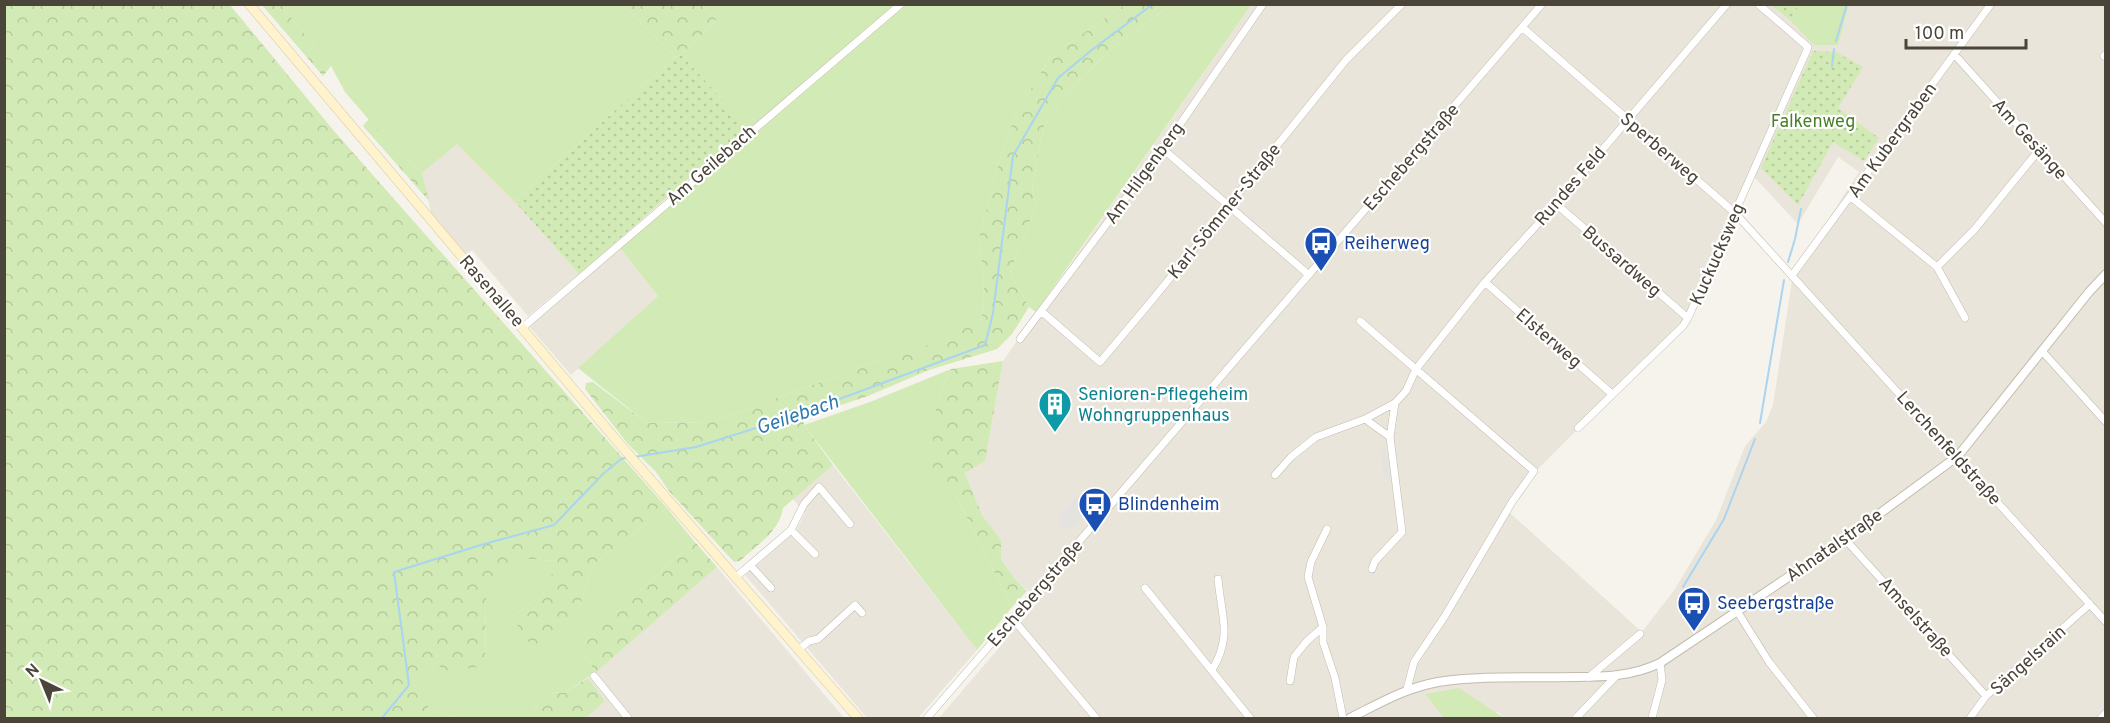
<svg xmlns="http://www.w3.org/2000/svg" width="2110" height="723" font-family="Overpass,sans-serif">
<defs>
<pattern id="forest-crowns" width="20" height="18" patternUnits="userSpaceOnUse" patternTransform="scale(1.5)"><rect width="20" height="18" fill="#d2eab5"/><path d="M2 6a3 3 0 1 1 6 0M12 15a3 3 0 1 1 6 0" fill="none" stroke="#b6ca9c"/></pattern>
<pattern id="garden-dots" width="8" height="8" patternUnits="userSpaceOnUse" patternTransform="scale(1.5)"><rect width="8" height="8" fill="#d2eab5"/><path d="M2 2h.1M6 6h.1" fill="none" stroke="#b6ca9c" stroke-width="1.8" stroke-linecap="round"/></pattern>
</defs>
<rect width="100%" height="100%" fill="#f6f3ec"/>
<path fill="#eae5da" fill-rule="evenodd" d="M1251,5H1799L1791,20L1838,44L1849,5H2105L2106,712L2100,718H1504L1499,713L1425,694L1444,718H939L1039,601L1014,578L1001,559V540L982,515L965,473L985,461L1003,361ZM1838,157L1859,172L1793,274L1773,405L1766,422L1745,446L1716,520L1675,589L1642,632L1509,512L1535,472L1688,318L1754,177L1798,224Z
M457,143L514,201L579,274L528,316L472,250L467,255L431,213L422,173Z
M620,248L658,296L571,375L528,325Z
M833,465L977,650L918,718H867L745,575L797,529L805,513L793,499Z
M717,567L844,718H586L605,701L588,678Z"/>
<path fill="#d2eab5" d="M281,5H623L675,57L514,201L457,144L422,173L395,150L345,92L331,66Z
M701,5H1124L1051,56L1016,113L1001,154L979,238L984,285L982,318L950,338L870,364L711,422L647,423L578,368L658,296L620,248L754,134L681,55L717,20Z
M1171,5H1251L1036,312L1029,307L1010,273L1036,205L1032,188L1044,126L1076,83L1116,45Z
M1799,5H1849L1838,45H1814L1790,20Z
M951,369L938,398L933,475L954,492L1012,607L977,650L804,425L870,402Z
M667,508L694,541L578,648L596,672L564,693L548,692L528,718H461L429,710L419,675L437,665L485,666L486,599L526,559L559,561L543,594L512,617L562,623L579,608L595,563Z
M1459,688L1504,718H1444L1425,694Z"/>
<path fill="url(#forest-crowns)" d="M4,5H230L334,131L667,508L595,563L579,608L534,650L512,617L543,594L558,561L526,559L486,599L485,666L448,671L437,665L420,675L429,710L461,718H5Z
M262,5H281L331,66L323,76Z
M623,5H701L717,20L681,55L675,57Z
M1124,5H1171L1116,45L1076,83L1044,126L1032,188L1036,205L1010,273L1029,307L1012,334L997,349L929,370L868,396L803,418L804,425L833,465L783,508C779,532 757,545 740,561L734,562L669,491L656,472L628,444L585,389L586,383L593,382L647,423L711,422L870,364L949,338L982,318L984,285L979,238L1001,154L1016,113L1051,56Z
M369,119L395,150L422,173L429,201L363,126Z
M1003,361L985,461L965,473L982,515L1001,540V559L1014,578L1027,591L1012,607L954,492L933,475V429L938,398L951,369Z
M694,541L717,567L596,672L578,648Z
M588,678L605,701L586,718H528L548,692L564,693Z"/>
<path fill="url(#garden-dots)" d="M1771,5H1799L1790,20Z
M1813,51L1836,52L1863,67L1838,108L1879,138L1864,161L1833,142L1798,205L1761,168Z
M681,55L748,127L579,274L514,201L675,57Z"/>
<path fill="#e5e3e0" d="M1385,448L1391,479L1385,480L1379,449Z
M1079,493L1093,505L1072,529L1067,525L1064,529L1059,525L1062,521L1058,517Z"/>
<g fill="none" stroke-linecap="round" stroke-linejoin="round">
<path stroke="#a9d4f2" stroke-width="2" d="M1836,41L1847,4
M1832,66L1834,49
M1788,262L1795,239L1801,209
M1760,423L1784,280
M634,457L696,447L791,417L985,345L993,313L1013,156L1058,78L1093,49L1153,4
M1683,587L1724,519L1755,439
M382,718L409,685L394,572L484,544L554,525L603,474L621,459L629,457"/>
<defs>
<path id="minor" d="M1522,27L1735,213L2106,622
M1954,54L2106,223
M2104,56L2106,54
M1163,149L1309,275
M1851,197L1937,267L1974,230L2039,150
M1556,204L1688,318
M1937,267L1965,318
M1793,274L1991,4
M1485,282L1612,394
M1041,311L1100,362L1153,299L1346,60L1402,4
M1360,321L1534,471L1512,502L1445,616L1414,662L1407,689
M523,327L901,4
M1020,339L1163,149L1263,4
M2042,351L2106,422
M1365,419L1390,437
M1578,428L1683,326L1688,318L1807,50L1808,47L1758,4
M1275,475L1291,457L1316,437L1365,419L1395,403L1406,391L1416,369L1485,282L1556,204L1727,4
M1327,529L1311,562L1308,577L1323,627V642L1335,678L1343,718
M791,530L815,554
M1845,539L1986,696
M750,565L771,588
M1372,569L1375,561L1402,532L1390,437L1395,403
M736,577L791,530L804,504L819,487L850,524
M1145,588L1250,718
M1737,611L1769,662L1813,718
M1013,619L1096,718
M798,650L809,641L818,639L855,605L862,613
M1212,670C1233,636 1221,615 1218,579
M594,676L628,718
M1589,677L1640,634
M1290,681L1294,657L1307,641L1323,627
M927,718L1542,4
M1576,718L1616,676
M1652,718L1662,680L1660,663
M1970,718L1986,696L2090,604
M2101,718L2106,713"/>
<path id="tertiary" d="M1350,718C1380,703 1405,688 1438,682C1481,675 1531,678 1575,677C1605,677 1633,676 1660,663L1845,539L1958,456L2089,292L2106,274"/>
<path id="secondary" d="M249,4L623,448L858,718"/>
</defs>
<use href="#minor" stroke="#c2bbae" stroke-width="8"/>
<use href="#tertiary" stroke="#c2bbae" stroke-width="10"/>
<use href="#secondary" stroke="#d6c79b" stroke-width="10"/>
<use href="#minor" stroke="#fff" stroke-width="7"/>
<use href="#tertiary" stroke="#fff" stroke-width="8"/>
<use href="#secondary" stroke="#fff3cd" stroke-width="9"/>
</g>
<defs>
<symbol id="bus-pin" viewBox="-11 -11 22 30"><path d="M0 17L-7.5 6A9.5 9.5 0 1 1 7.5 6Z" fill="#1a4fb4" stroke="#fff"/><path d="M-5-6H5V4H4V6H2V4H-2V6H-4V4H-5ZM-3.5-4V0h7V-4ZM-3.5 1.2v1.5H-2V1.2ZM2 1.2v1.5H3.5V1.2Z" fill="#fff"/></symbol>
<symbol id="building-pin" viewBox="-11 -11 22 30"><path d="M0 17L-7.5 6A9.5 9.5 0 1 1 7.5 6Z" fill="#0f9aa8" stroke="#fff"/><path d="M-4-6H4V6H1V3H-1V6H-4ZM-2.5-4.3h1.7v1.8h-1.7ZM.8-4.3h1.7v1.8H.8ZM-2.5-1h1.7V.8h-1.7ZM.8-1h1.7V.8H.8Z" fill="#fff"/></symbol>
</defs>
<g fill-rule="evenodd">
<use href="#bus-pin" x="1302" y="224" width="38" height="52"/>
<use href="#building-pin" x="1036" y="385" width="38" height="52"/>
<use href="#bus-pin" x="1076" y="485" width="38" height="52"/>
<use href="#bus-pin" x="1675" y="584" width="38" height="52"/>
</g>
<g text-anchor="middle" stroke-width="4.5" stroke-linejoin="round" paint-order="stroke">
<g font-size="18" fill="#4a7f2a" stroke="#fff">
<text x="1813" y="127">Falkenweg</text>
</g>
<g font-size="18" fill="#4b4439" stroke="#fff">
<text transform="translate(2030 139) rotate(48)" y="6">Am Gesänge</text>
<text transform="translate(1892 140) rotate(-54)" y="6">Am Kubergraben</text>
<text transform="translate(1660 148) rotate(41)" y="6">Sperberweg</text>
<text transform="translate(1411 157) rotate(-49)" y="6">Eschebergstraße</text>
<text transform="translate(711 165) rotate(-41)" y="6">Am Geilebach</text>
<text transform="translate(1144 173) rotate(-54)" y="6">Am Hilgenberg</text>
<text transform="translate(1570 186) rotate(-49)" y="6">Rundes Feld</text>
<text transform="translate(1224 211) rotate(-51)" y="6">Karl-Sömmer-Straße</text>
<text transform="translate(1717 254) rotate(-66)" y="6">Kuckucksweg</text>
<text transform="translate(1622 261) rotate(41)" y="6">Bussardweg</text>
<text transform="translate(492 291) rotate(49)" y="6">Rasenallee</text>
<text transform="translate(1549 338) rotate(41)" y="6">Elsterweg</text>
<text transform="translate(1949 448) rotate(48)" y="6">Lerchenfeldstraße</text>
<text transform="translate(1834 545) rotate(-35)" y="6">Ahnatalstraße</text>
<text transform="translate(1035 593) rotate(-49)" y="6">Eschebergstraße</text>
<text transform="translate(1916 617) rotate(48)" y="6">Amselstraße</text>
<text transform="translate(2028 660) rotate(-42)" y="6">Sängelsrain</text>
</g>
<g font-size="18" fill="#164399" stroke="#fff" text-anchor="start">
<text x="1344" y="249">Reiherweg</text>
<text x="1118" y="510">Blindenheim</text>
<text x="1717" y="609">Seebergstraße</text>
</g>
<g font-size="18" fill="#0d838f" stroke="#fff" text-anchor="start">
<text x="1078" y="400">Senioren-Pflegeheim<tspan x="1078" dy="21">Wohngruppenhaus</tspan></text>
</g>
<g font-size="20" font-style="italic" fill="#2e7ab2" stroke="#fff">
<text transform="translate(797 414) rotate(-19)" y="7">Geilebach</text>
</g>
</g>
<rect width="2110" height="723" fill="none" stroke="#4b4439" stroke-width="12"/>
<g transform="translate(42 681) rotate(317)" stroke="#ffffff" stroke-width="4.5" paint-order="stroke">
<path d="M0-4.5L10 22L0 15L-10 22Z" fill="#4b4439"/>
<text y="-9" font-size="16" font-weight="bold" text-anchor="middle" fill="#4b4439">N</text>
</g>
<path d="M1906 39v9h120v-9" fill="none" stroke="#4b4439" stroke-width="3"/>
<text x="1915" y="39" font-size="18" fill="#4b4439" stroke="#ffffff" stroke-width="4.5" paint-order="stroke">100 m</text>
</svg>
